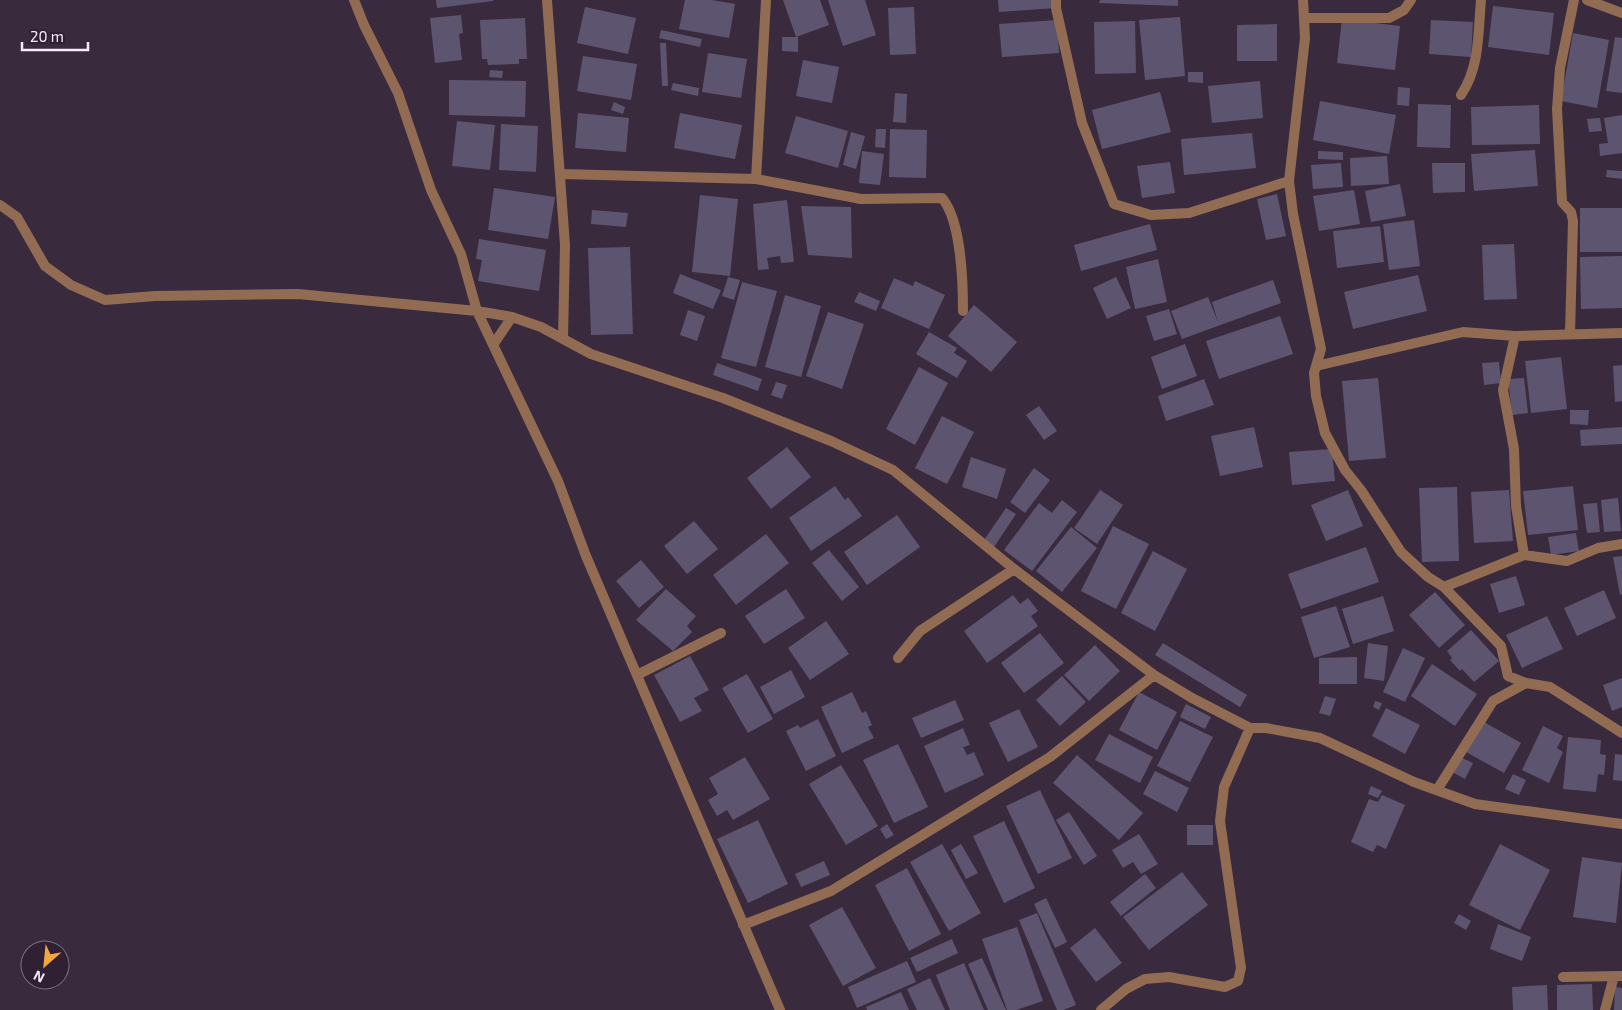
<svg xmlns="http://www.w3.org/2000/svg" width="1622" height="1010" font-family="'Exo 2',sans-serif">
<rect width="100%" height="100%" fill="#3a2a3e"/>
<path fill="#5d556f" d="M436,0H493V1L437,8Z
M685,0H712L735,4L729,38L679,29Z
M783,0H820L829,25L796,37Z
M828,0H865L876,35L843,46Z
M998,0H1055L1056,8L999,12Z
M1100,0H1178V6L1099,3Z
M1493,6L1554,13L1549,55L1488,47Z
M585,7L636,18L628,54L577,43Z
M914,7L916,54L890,55L888,8Z
M461,15L463,33L459,34L462,60L435,63L430,18Z
M1180,17L1185,76L1145,80L1139,20Z
M525,18L527,59H519V64L488,65L487,59H482L480,20Z
M1342,19L1400,26L1395,70L1337,63Z
M1057,20L1059,53L1002,57L999,24Z
M1431,20L1473,22L1471,57L1429,54Z
M1135,21L1136,73L1095,74L1094,22Z
M1277,24V61H1237V25Z
M661,30L702,39L700,47L659,38Z
M1573,33L1609,40L1597,108L1561,101Z
M782,37H798V52L782,51Z
M1615,37L1622,38V93L1606,91Z
M660,43H666L668,86H662Z
M708,53L747,59L741,98L702,92Z
M583,56L637,64L631,100L577,91Z
M803,60L839,67L832,103L796,96Z
M490,70L503,71L502,78L489,77Z
M1188,72H1203V83L1188,82Z
M449,80L526,81L525,117L449,115Z
M1260,81L1263,118L1212,123L1208,86Z
M673,83L699,88L698,96L671,90Z
M1398,87L1410,88L1409,106L1397,105Z
M1160,92L1171,132L1102,149L1092,110Z
M895,93L907,94L906,123L893,122Z
M1320,101L1396,115L1389,154L1313,140Z
M614,102L625,107L623,114L611,110Z
M1418,104L1451,105L1450,148L1417,147Z
M1539,105L1540,144L1472,145L1471,107Z
M578,113L629,118L626,152L575,148Z
M680,113L742,125L735,159L674,148Z
M1622,115V153L1600,156L1599,144L1608,143L1604,118Z
M796,116L848,131L838,168L785,153Z
M1600,118L1602,131L1589,132L1587,119Z
M457,121L495,125L490,170L452,166Z
M501,124L538,126L536,172L499,170Z
M876,129H886L885,148L875,147Z
M890,129L927,130L926,178L889,177Z
M851,132L865,136L856,169L843,165Z
M1252,133L1256,168L1184,175L1181,139Z
M1535,150L1538,186L1474,191L1471,154Z
M862,151L884,154L880,185L859,183Z
M1318,151L1343,152V160L1318,159Z
M1387,156L1389,184L1351,186L1350,158Z
M1170,162L1175,193L1142,198L1137,166Z
M1341,163L1343,187L1313,189L1311,165Z
M1432,163H1465V192L1433,193Z
M1607,170L1622,171V179L1606,177Z
M1400,184L1406,216L1371,222L1365,191Z
M494,188L555,197L548,239L488,230Z
M1354,190L1360,224L1319,231L1313,196Z
M1277,194L1286,236L1266,240L1257,199Z
M700,195L738,199L730,276L692,272Z
M787,200L794,262L781,263L780,256L767,258L769,269L758,270L753,204Z
M801,206L851,207L852,258L808,255Z
M1580,208H1622V252H1580Z
M592,210L628,213L626,227L591,224Z
M1414,220L1420,266L1389,270L1383,224Z
M1150,224L1157,250L1081,271L1074,245Z
M1380,226L1384,262L1337,268L1333,231Z
M479,239L546,250L539,291L478,281L482,260L476,259Z
M1514,244L1517,299L1484,300L1482,245Z
M630,247L633,334L591,335L588,248Z
M1622,256V308L1581,309L1580,257Z
M1158,259L1167,302L1135,309L1126,267Z
M680,274L721,290L713,309L673,293Z
M1418,275L1427,311L1353,329L1344,292Z
M728,277L740,280L734,300L722,296Z
M1116,277L1131,308L1107,319L1093,288Z
M894,278L913,286L915,281L945,295L929,329L881,308Z
M1273,280L1281,303L1182,339L1171,311L1208,297L1218,322L1212,302Z
M742,282L777,291L756,367L721,358Z
M859,292L880,301L876,311L854,302Z
M785,295L821,306L801,377L765,367Z
M974,305L1017,342L991,372L948,336Z
M1169,309L1177,334L1154,341L1146,316Z
M688,310L705,316L697,341L680,335Z
M828,312L864,324L842,389L806,376Z
M1280,316L1293,354L1219,379L1206,341Z
M929,332L957,348L954,353L967,361L957,378L916,354Z
M1185,344L1197,376L1162,389L1151,357Z
M1561,357L1567,409L1531,413L1525,361Z
M1499,362L1501,383L1484,385L1482,363Z
M717,363L762,379L758,391L713,375Z
M1622,365V401L1615,402L1613,366Z
M919,367L948,383L915,445L886,429Z
M1378,378L1386,458L1349,461L1342,381Z
M1524,378L1528,413L1512,415L1508,379Z
M1204,379L1214,405L1166,421L1158,396Z
M776,382L787,385L782,399L771,395Z
M1039,406L1057,431L1044,440L1026,415Z
M1570,410H1589L1588,425L1570,424Z
M942,416L974,432L947,484L915,468Z
M1254,427L1263,467L1220,476L1211,436Z
M1622,427V444L1581,446L1580,430Z
M787,447L811,477L771,509L747,478Z
M1332,449L1335,481L1292,485L1289,452Z
M971,457L1006,469L997,499L962,487Z
M1034,468L1050,480L1025,513L1010,502Z
M835,486L845,500L848,497L862,516L811,551L789,518Z
M1573,486L1578,530L1528,535L1523,491Z
M1457,487L1459,561L1422,562L1419,488Z
M1100,490L1123,505L1097,544L1074,528Z
M1348,490L1363,526L1326,541L1311,505Z
M1509,490L1513,541L1474,543L1471,492Z
M1618,498L1621,531L1604,532L1601,500Z
M1062,500L1077,512L1032,571L1004,550L1039,503L1052,513Z
M1597,503L1600,532L1587,533L1583,504Z
M1006,508L1016,514L994,547L984,540Z
M897,515L920,547L867,585L844,552Z
M694,521L718,549L687,574L664,546Z
M1113,526L1149,544L1116,609L1081,591Z
M1071,527L1097,548L1062,592L1036,571Z
M1576,533L1579,551L1551,555L1548,537Z
M766,534L789,563L736,605L713,575Z
M1366,547L1379,582L1301,609L1288,574Z
M829,550L859,587L842,601L812,563Z
M1153,551L1187,569L1155,631L1121,613Z
M1622,556V594L1620,595L1613,557Z
M641,560L664,587L639,608L616,581Z
M1516,576L1525,605L1499,613L1490,584Z
M666,589L696,616L687,626L692,632L673,651L636,620Z
M786,589L805,618L764,644L745,616Z
M1604,590L1616,618L1577,636L1564,608Z
M1435,592L1465,625L1439,648L1409,615Z
M1013,595L1020,604L1028,598L1038,611L1031,616L1038,626L987,663L964,631Z
M1383,596L1394,631L1353,644L1342,609Z
M1336,606L1350,647L1314,658L1301,617Z
M1547,616L1563,649L1522,668L1506,635Z
M826,621L849,654L810,680L788,648Z
M1471,630L1499,661L1474,682L1462,669L1460,671L1450,660L1452,658L1447,651Z
M1040,633L1064,663L1024,693L1001,663Z
M1163,643L1247,695L1240,707L1155,655Z
M1368,643L1388,646L1384,681L1364,678Z
M1095,645L1120,671L1089,701L1064,675Z
M1403,648L1425,658L1405,702L1383,692Z
M690,656L709,690L694,698L702,711L680,722L654,675Z
M1357,657V684H1319V658Z
M1432,664L1477,694L1455,726L1411,696Z
M791,670L805,697L774,714L760,687Z
M747,674L773,719L748,733L722,688Z
M1062,676L1086,702L1060,726L1036,700Z
M1622,678V707L1612,711L1603,685Z
M852,692L862,713L866,711L872,725L868,727L874,738L842,753L821,707Z
M1139,692L1177,712L1157,750L1119,730Z
M1325,696L1336,699L1330,716L1319,713Z
M955,700L964,720L921,738L912,718Z
M1375,701L1382,703L1379,710L1373,707Z
M1186,704L1211,717L1205,729L1180,717Z
M1386,708L1420,725L1405,754L1372,736Z
M1019,709L1038,747L1008,762L989,723Z
M818,719L836,756L806,771L786,731L798,725L800,728Z
M1180,721L1213,737L1190,782L1157,766Z
M1484,722L1521,743L1504,773L1466,752Z
M1543,726L1563,736L1557,748L1563,752L1549,783L1522,770Z
M963,728L970,745L963,747L967,755L974,752L984,775L945,793L924,746Z
M1109,734L1153,757L1140,783L1095,760Z
M1568,737L1601,740L1600,754L1606,755L1604,775L1598,774L1596,792L1563,789Z
M898,744L928,807L894,823L863,760Z
M1615,754L1622,755V781L1613,780Z
M1077,755L1143,813L1119,840L1053,783Z
M745,757L770,799L733,820L727,810L717,816L708,800L718,794L709,778Z
M1460,757L1473,763L1465,779L1452,772Z
M841,765L878,826L846,845L809,784Z
M1155,771L1189,788L1177,812L1143,794Z
M1513,774L1526,780L1519,795L1505,789Z
M1371,786L1382,791L1378,798L1368,794Z
M1040,790L1072,858L1038,874L1006,806Z
M1382,795L1405,805L1386,849L1377,845L1373,852L1351,842L1369,799L1378,802Z
M1069,812L1097,856L1084,865L1056,820Z
M758,820L788,884L748,903L717,839Z
M1004,821L1035,888L1004,903L973,836Z
M887,824L894,835L886,839L880,829Z
M1187,825H1213V845H1187Z
M1139,834L1158,864L1141,874L1133,862L1123,868L1112,850Z
M942,844L981,913L949,931L910,862Z
M961,844L978,873L966,879L951,850Z
M1500,844L1550,870L1520,930L1469,905Z
M1582,857L1622,863L1616,923L1573,917Z
M824,861L830,875L801,887L795,874Z
M907,868L941,934L909,951L875,885Z
M1182,872L1208,905L1149,950L1123,917Z
M1145,874L1156,888L1121,916L1110,902Z
M1046,898L1067,942L1055,948L1034,904Z
M842,907L876,968L843,986L809,925Z
M1037,913L1076,1005L1063,1010H1057L1019,920Z
M1459,914L1471,921L1466,930L1454,923Z
M1498,924L1531,937L1522,961L1490,949Z
M1017,927L1043,1001L1016,1010H1007L982,939Z
M1095,928L1122,963L1096,982L1070,948Z
M952,939L958,953L917,972L910,958Z
M982,958L1006,1010H988L968,964Z
M907,961L916,982L857,1008L848,987Z
M964,963L984,1010H950L936,975Z
M930,978L945,1010H917L907,989Z
M1592,984L1593,1010H1557V985Z
M1547,985L1548,1010H1513L1512,987Z
M1615,987L1622,988V1010H1614Z
M901,992L909,1010H867L866,1007Z"/>
<g fill="none" stroke-linecap="round" stroke-linejoin="round">
<path stroke="#916c52" stroke-width="10" d="M354,0L364,25L398,93L431,190L461,254L477,311L558,481L586,556L780,1010
M547,0L565,245L563,339
M1056,0V8L1082,123L1114,204L1151,215L1189,213L1289,181
M1303,0L1305,38L1289,181L1293,214L1321,349L1314,373L1316,396L1325,433L1345,470L1361,490L1401,552L1428,577L1444,587L1501,646L1508,676L1526,683L1550,687L1622,733
M1587,0L1622,13
M1304,18H1389L1404,10L1411,0
M1461,95C1480,67 1478,33 1481,0
M561,174L756,179L861,199L942,198C961,220 963,282 963,311
M756,179L766,0
M0,205L17,217L45,266L71,285L105,300L155,296L298,294L477,311L512,317L541,327L591,354L723,398L831,441L893,470L1014,569L1154,675L1192,698L1250,728H1266L1320,738L1414,782L1475,804L1622,824
M1570,334L1573,221L1571,212L1562,202L1557,109L1560,68L1574,0
M1515,336L1503,390L1514,449L1516,506L1524,555
M493,345L512,317
M1316,366L1463,332L1515,336L1622,333
M1444,587L1524,555L1567,561L1598,548L1622,544
M898,658L920,631L1014,569
M637,675L721,633
M1437,790L1493,701L1526,683
M743,925L831,891L1050,757L1154,675
M1563,977L1622,976
M1101,1010L1126,989L1145,979L1169,977L1225,987L1238,981L1241,968L1220,821L1224,787L1250,728
M1605,1010L1614,976"/>
</g>
<g transform="translate(45 965) rotate(207)"><circle r="24" fill="#2f2033" stroke="#7f7282"/>
<path d="M0-4L9 19L0 12L-9 19Z" fill="#f1a63f"/>
<text y="-8" font-size="14" font-weight="bold" text-anchor="middle" fill="#f6ecf9">N</text>
</g>
<path d="M22 42v8h66v-8" fill="none" stroke="#f6ecf9" stroke-width="2.5"/>
<text x="30" y="42" font-size="15" fill="#f6ecf9" stroke="#2f2033" stroke-width="4" paint-order="stroke">20 m</text>
</svg>
